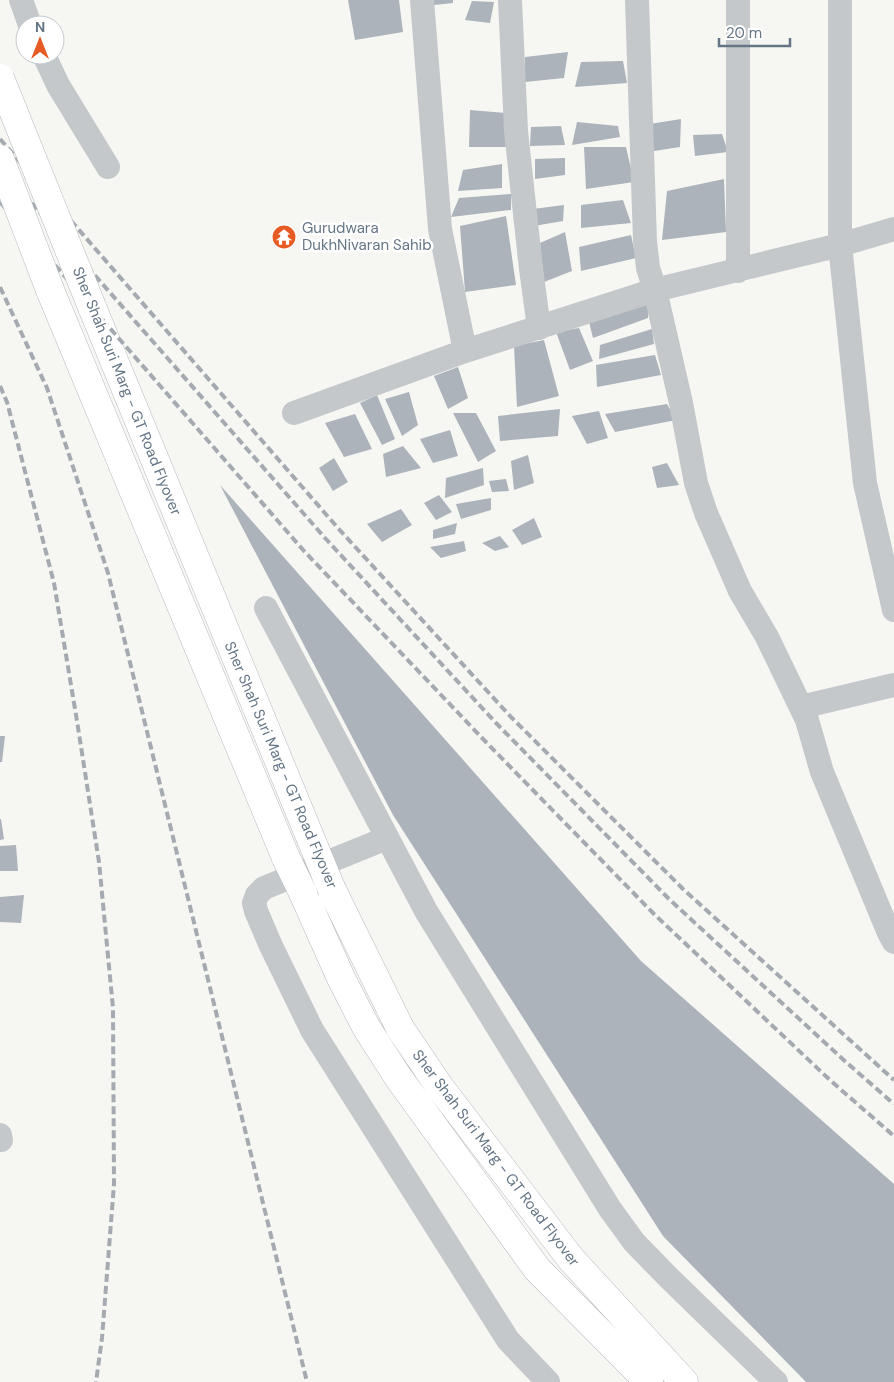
<svg xmlns="http://www.w3.org/2000/svg" width="894" height="1382" font-family="'DM Sans',sans-serif">
<rect width="100%" height="100%" fill="#f6f7f3"/>
<path fill="#acb3ba" d="M348,0H399L403,32L355,40Z
M434,0H453V3L434,5Z
M472,1L494,2L490,23L465,20Z
M568,52L564,78L525,82V57Z
M623,61L627,83L575,87L581,62Z
M470,110L506,113L507,147H469Z
M681,119L680,147L654,151L650,124Z
M577,122L618,126L620,137L572,145Z
M561,126L565,145L530,146L531,127Z
M722,134L728,152L695,156L693,135Z
M584,147H626L634,182L586,189Z
M565,158V175L535,179V159Z
M502,164V188L458,191L463,170Z
M724,179L726,232L662,240L667,191Z
M511,194V210L451,217L459,198Z
M623,200L631,223L581,228V205Z
M564,205L563,221L534,226L533,209Z
M506,216L516,285L465,292L460,226Z
M565,232L572,271L544,282L540,243Z
M631,235L636,258L581,271L579,247Z
M648,298V318L593,338L589,322Z
M579,328L593,361L570,370L556,332Z
M652,329L654,344L599,359L600,345Z
M544,340L559,396L517,407L514,346Z
M655,355L661,375L597,387L596,365Z
M458,367L468,398L448,409L434,376Z
M409,392L418,425L402,436L385,399Z
M377,395L395,439L382,445L360,403Z
M667,404L676,420L615,432L605,414Z
M560,409L558,436L500,441L498,416Z
M599,411L608,438L587,444L572,416Z
M453,413H476L496,451L478,462Z
M355,414L372,449L344,457L325,423Z
M450,430L458,456L433,463L420,439Z
M403,446L421,468L386,477L383,454Z
M528,455L534,483L514,490L511,461Z
M334,458L348,482L333,491L319,468Z
M667,463L679,485L657,488L652,467Z
M483,468L484,485L445,498L446,478Z
M506,479L509,491L492,492L489,481Z
M220,485L641,961L894,1184V1382H806L663,1236L393,815Z
M439,495L452,512L436,520L424,503Z
M491,498V510L461,519L456,504Z
M401,509L412,525L382,542L367,524Z
M534,518L542,537L522,545L512,530Z
M457,523L455,534L433,539V530Z
M500,536L509,547L495,551L482,543Z
M464,541L466,551L441,558L430,547Z
M0,736H5L2,762H0Z
M0,819H1L4,839L0,840Z
M16,845L18,871H0V846Z
M24,895L21,923L0,922V897Z"/>
<g fill="none" stroke-linecap="round" stroke-linejoin="round">
<defs>
<path id="primary" d="M50,290L286,858
M92,307L315,849
M332,890L400,1028L439,1086L571,1259L684,1382
M303,893L341,978L366,1027L398,1077L537,1269L649,1382"/>
</defs>
<use href="#primary" stroke="#b7bbbf" stroke-width="29"/>
<path stroke="#c4c8cb" stroke-width="24" d="M21,0L30,25
M422,0L440,229L465,351
M510,0L516,131L531,269L539,328
M637,0L645,241L648,268L655,290L681,403L696,483L706,513L740,591L767,637L807,720L822,772L889,933L894,942
M738,0V271
M840,0V245L865,483L894,610
M44,55L58,85L108,167
M294,413L465,351L655,290L840,245L894,229
M266,608L426,911L610,1209L634,1242L669,1278L776,1382
M801,707L894,685
M387,838L264,888L257,895L254,903L256,911L271,946L312,1030L508,1340L548,1382
M0,1135L1,1140"/>
<use href="#primary" stroke="#fff" stroke-width="28"/>
<path stroke="#a4aab0" stroke-width="4" stroke-dasharray="8 4" stroke-linecap="butt" d="M0,139L337,527L510,716L683,889L894,1080
M0,167L325,538L496,723L669,899L847,1063L894,1104
M0,202L304,551L483,739L654,914L831,1081L894,1136
M0,287L47,388L108,573L307,1382
M0,386L7,402L54,583L77,721L99,862L113,1008L114,1184L102,1338L96,1382"/>
<defs>
<path id="primary-bridge" d="M0,78L92,307
M0,159L50,290
M315,849L332,890
M286,858L303,893"/>
</defs>
<use href="#primary-bridge" stroke="#b7bbbf" stroke-width="29" stroke-linecap="butt"/>
<use href="#primary-bridge" stroke="#fff" stroke-width="28"/>
</g>
<defs>
<symbol id="temple-disc" viewBox="-11 -11 22 22"><circle r="9.5" fill="#e75a23" stroke="#fff"/><path d="M0-6L5-2H3V0L6.5 2.5H4V6H1.5V3h-3V6H-4V2.5H-6.5L-3 0V-2H-5Z" fill="#fff"/></symbol>
</defs>
<g fill-rule="evenodd">
<use href="#temple-disc" x="270" y="223" width="28" height="28"/>
</g>
<g text-anchor="middle" stroke-width="5" stroke-linejoin="round" paint-order="stroke">
<g font-size="15" fill="#657585" stroke="#fff" text-anchor="start">
<text x="302" y="233">Gurudwara<tspan x="302" dy="17">DukhNivaran Sahib</tspan></text>
</g>
<g font-size="15" fill="#657585" stroke="#fff">
<text transform="translate(127 391) rotate(68)" y="5">Sher Shah Suri Marg - GT Road Flyover</text>
<text transform="translate(281 765) rotate(67)" y="5">Sher Shah Suri Marg - GT Road Flyover</text>
<text transform="translate(496 1158) rotate(53)" y="5">Sher Shah Suri Marg - GT Road Flyover</text>
</g>
</g>
<g transform="translate(40 40)"><circle r="24" fill="#ffffff" stroke="#c1c8ce"/>
<path d="M0-4L9 19L0 12L-9 19Z" fill="#e75a23"/>
<text y="-8" font-size="14" font-weight="bold" text-anchor="middle" fill="#657585">N</text>
</g>
<path d="M719 38v8h71v-8" fill="none" stroke="#657585" stroke-width="2.5"/>
<text x="726" y="38" font-size="15" fill="#657585" stroke="#ffffff" stroke-width="4" paint-order="stroke">20 m</text>
</svg>
